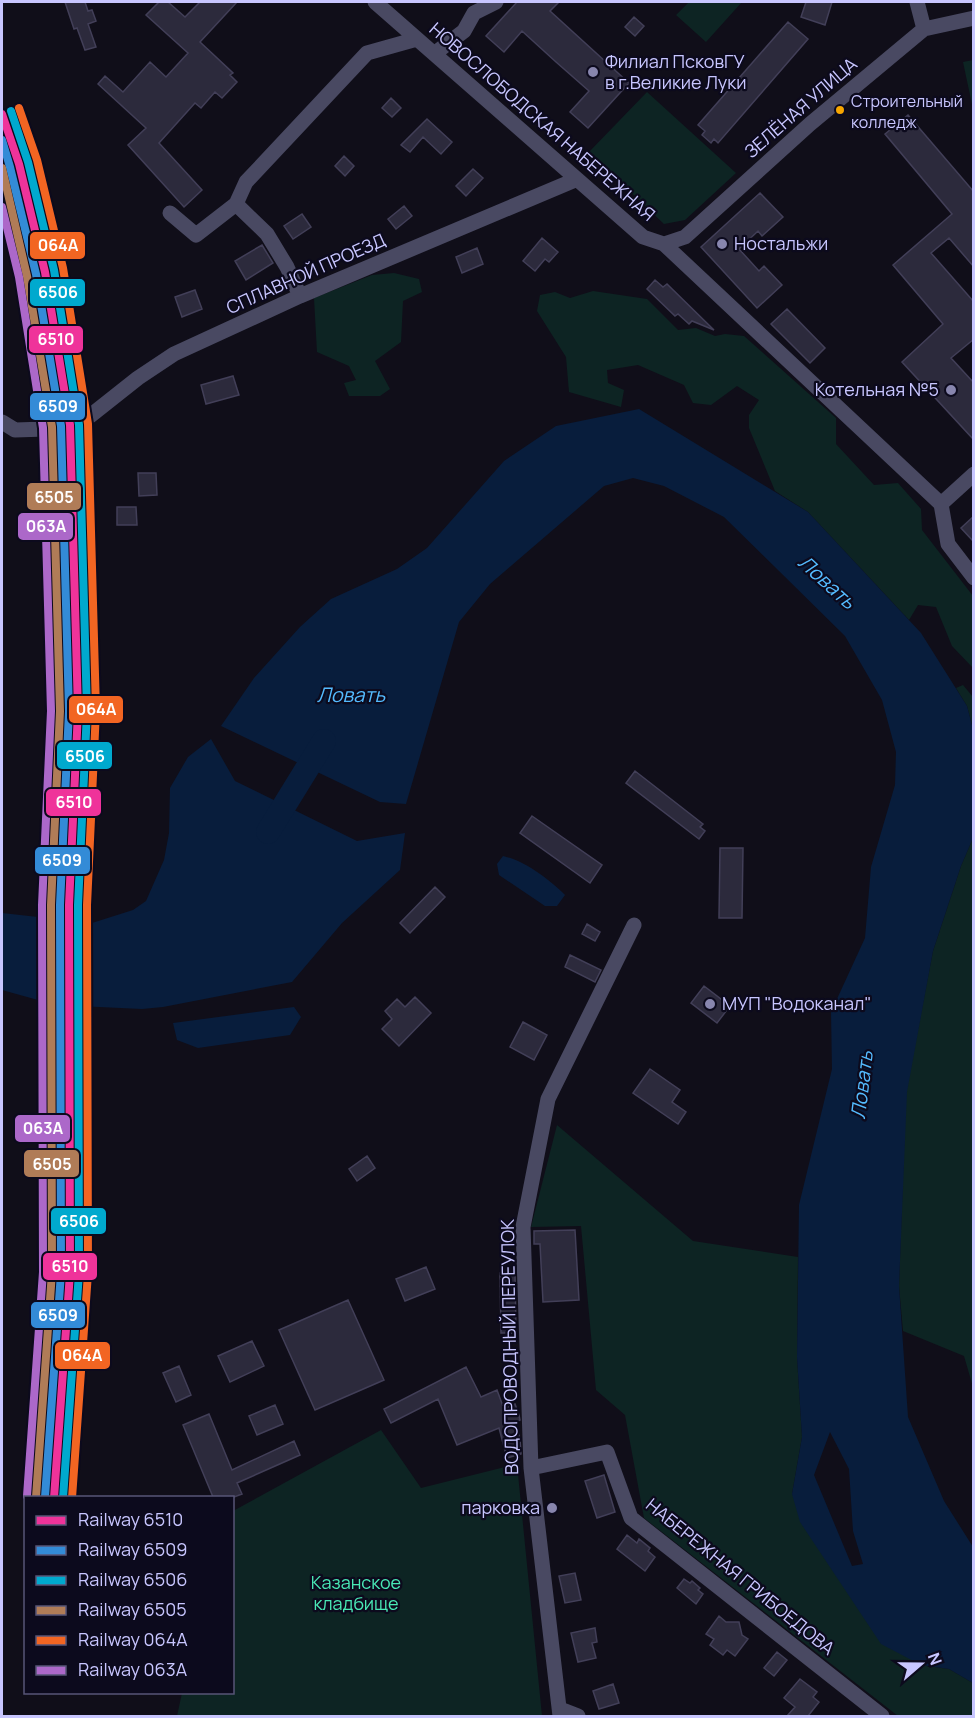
<svg xmlns="http://www.w3.org/2000/svg" width="975" height="1718" font-family="Manrope,sans-serif">
<rect width="100%" height="100%" fill="#100e19"/>
<path fill="#0d2423" d="M689,2H742L706,42L676,15Z
M973,60H974L973,109L963,62Z
M647,92L736,173L685,220L664,224L589,152Z
M394,273L419,279L422,292L403,301L401,342L375,361L390,389L380,396H349L344,383L356,380L349,366L317,352L314,298L372,275Z
M593,291L647,299L678,330L696,328L715,336L725,334L744,336L836,418V444L874,485L898,483L921,509L922,530L973,596V668L952,646L936,607L918,605L909,620L808,512L775,491L749,428V415L759,400L737,386L711,405L693,403L684,385L638,365L607,370L608,383L624,390L621,407L569,392L566,357L537,311L540,295L555,292L570,298Z
M963,685L973,697V729L967,706L956,688Z
M973,838V1387L964,1356L903,1331L899,1286L906,1092L933,951L961,866Z
M557,1125L693,1241L798,1257L797,1357L802,1437L792,1494L921,1665L949,1669L973,1683V1716H898L644,1518L625,1415L596,1390L581,1226L531,1227Z
M381,1430L421,1488L517,1464L542,1716H177L182,1693L232,1692L233,1511Z"/>
<path fill="#081d3c" fill-rule="evenodd" d="M639,409L808,512L921,633L967,706L973,729V838L961,866L933,951L907,1092L899,1286L908,1417L944,1501L973,1547V1683L949,1669L921,1665L881,1644L800,1522L792,1494L802,1437L797,1357L799,1205L832,1069L831,1012L865,938L871,867L895,785L896,752L882,700L845,636L724,517L664,486L633,478L604,486L490,584L459,622L406,804L380,802L221,726L254,678L300,627L331,599L397,569L427,548L504,461L556,426ZM830,1432L849,1469L853,1531L863,1564L852,1566L814,1475Z
M211,739L235,781L357,841L405,833L400,870L342,923L292,982L163,1007L142,1009L56,1005L2,990V913L92,923L133,910L146,901L164,860L169,833L170,788L188,757Z
M503,856C525,861 549,879 565,895L557,906H545L499,875L497,864Z
M294,1007L301,1017L290,1035L198,1048L177,1040L173,1023Z"/>
<g fill="none" stroke-linecap="round" stroke-linejoin="round">
<path stroke="#081d3c" stroke-width="24" d="M268,832L324,741"/>
</g>
<path fill="#2c2a3c" stroke="#423f58" stroke-width="1.5" d="M65,2H85L88,11L92,10L96,21L88,24L96,47L85,50L77,28L74,29Z
M159,2H168L185,17L200,2H237L200,42L233,73L230,75L237,82L222,98L215,92L201,108L195,103L159,143L202,190L184,207L128,145L146,128L98,84L105,76L123,92L150,62L166,77L188,53L146,15Z
M517,2H559L550,11L629,83L588,128L570,112L589,91L556,62L522,31L504,52L486,36Z
M806,2H832L825,25L801,17Z
M634,17L644,26L635,36L625,27Z
M788,22L808,39L718,143L714,139L711,143L702,135L705,131L698,125Z
M391,98L401,108L392,117L382,108Z
M908,115L974,192V267L949,238L931,253L974,302V339L951,358L974,383V440L902,362L943,324L893,265L952,214L885,134Z
M427,119L452,142L441,154L423,137L410,152L401,145Z
M344,156L354,166L345,176L335,166Z
M473,169L483,178L466,196L456,186Z
M760,193L783,217L762,236L758,231L739,249L759,271L764,266L782,285L757,308L701,247Z
M404,206L412,216L396,229L388,219Z
M302,214L311,227L293,239L284,226Z
M542,238L558,252L549,262L545,259L535,271L523,261Z
M262,245L273,263L246,280L235,261Z
M477,248L483,264L462,273L456,257Z
M655,280L663,287L667,284L714,330L692,321L689,324L678,314L675,316L647,289Z
M195,290L202,309L182,317L175,297Z
M787,309L825,348L810,363L771,324Z
M233,376L239,395L206,404L201,385Z
M138,473H156L157,495L139,496Z
M117,507H136L137,525H117Z
M974,516V542L961,528Z
M635,771L703,824L700,827L705,831L699,839L626,783Z
M532,816L602,865L590,883L520,833Z
M720,848H743L742,918H719Z
M435,887L445,897L410,933L400,923Z
M587,924L600,932L595,941L582,934Z
M570,955L601,970L595,982L565,967Z
M704,986L730,1006L717,1023L691,1003Z
M415,997L431,1013L399,1046L382,1029L392,1019L385,1011L397,999L405,1007Z
M523,1022L547,1035L534,1060L510,1047Z
M650,1069L680,1090L672,1102L686,1112L678,1124L633,1093Z
M367,1156L375,1168L357,1181L349,1169Z
M575,1230L579,1300L543,1302L540,1244H534V1231Z
M426,1267L435,1289L405,1301L396,1279Z
M500,1273H515L516,1333H501Z
M348,1300L384,1380L315,1410L279,1330Z
M252,1341L264,1366L230,1382L218,1356Z
M179,1366L191,1395L176,1402L163,1373Z
M466,1367L481,1397L497,1390L504,1409L515,1404L519,1415L520,1420L515,1422L520,1439L521,1454L507,1458L499,1428L457,1445L438,1399L391,1423L384,1409Z
M275,1405L283,1424L257,1435L249,1416Z
M209,1414L232,1470L294,1441L300,1455L237,1483L242,1494L234,1497H213L183,1425Z
M604,1475L615,1512L597,1518L585,1481Z
M627,1535L637,1543L639,1539L650,1548L648,1551L655,1557L645,1571L617,1549Z
M575,1573L581,1600L565,1603L559,1576Z
M684,1579L690,1583L692,1581L700,1588L698,1590L703,1594L696,1604L677,1588Z
M719,1616L726,1622H739L742,1635L748,1639L735,1656L727,1650L723,1655L710,1645L714,1639L706,1634Z
M595,1628L597,1642L592,1643L596,1658L578,1662L571,1633Z
M777,1652L787,1660L774,1676L764,1668Z
M800,1679L817,1692L813,1697L819,1702L808,1716H787L795,1707L784,1698Z
M613,1684L619,1703L599,1709L593,1691Z"/>
<g fill="none" stroke-linecap="round" stroke-linejoin="round">
<path stroke="#494962" stroke-width="15" d="M375,2L643,237L664,244L941,504L948,544L974,578
M917,2L924,29
M434,54L464,31L474,13L496,2
M236,204L246,182L367,53L417,39
M170,213L196,235L236,204L267,234L287,267L300,296
M664,244L685,237L810,124L924,29L974,18
M2,422L15,430L46,429L70,425L90,416L138,378L174,354L300,296L575,180
M941,504L974,474
M531,1468L607,1452L631,1518L882,1716
M560,1709L578,1716
M560,1716L531,1468L523,1227L548,1099L634,925"/>
<defs>
<path id="rail-1" d="M2,114L19,164L45,272L70,425L78,711L69,905L70,1273L54,1498"/>
<path id="rail-2" d="M2,140L10,167L36,274L61,426L69,711L60,905L61,1273L45,1497"/>
<path id="rail-3" d="M11,111L28,162L54,270L79,425L87,711L78,905L79,1273L63,1498"/>
<path id="rail-4" d="M2,168L27,276L52,427L60,711L51,905L52,1272L36,1497"/>
<path id="rail-5" d="M19,108L37,160L63,268L88,424L96,710L87,905L88,1273L72,1498"/>
<path id="rail-6" d="M2,207L19,277L43,428L51,711L42,905L43,1272L27,1496"/>
</defs>
<use href="#rail-1" stroke="#0c0a1d" stroke-width="12"/>
<use href="#rail-2" stroke="#0c0a1d" stroke-width="12"/>
<use href="#rail-3" stroke="#0c0a1d" stroke-width="12"/>
<use href="#rail-4" stroke="#0c0a1d" stroke-width="12"/>
<use href="#rail-5" stroke="#0c0a1d" stroke-width="12"/>
<use href="#rail-6" stroke="#0c0a1d" stroke-width="12"/>
<use href="#rail-1" stroke="#ef339a" stroke-width="8"/>
<use href="#rail-2" stroke="#338bd7" stroke-width="8"/>
<use href="#rail-3" stroke="#00a9ce" stroke-width="8"/>
<use href="#rail-4" stroke="#b07c57" stroke-width="8"/>
<use href="#rail-5" stroke="#f26522" stroke-width="8"/>
<use href="#rail-6" stroke="#ac68c9" stroke-width="8"/>
</g>
<g fill="#8886ae" stroke="#0c0a1d" stroke-width="2">
<circle cx="593" cy="72" r="6"/>
<circle cx="722" cy="244" r="6"/>
<circle cx="951" cy="390" r="6"/>
<circle cx="710" cy="1004" r="6"/>
<circle cx="552" cy="1508" r="6"/>
</g>
<circle fill="#f7a600" stroke="#0c0a1d" stroke-width="2" cx="840" cy="110" r="5"/>
<g text-anchor="middle" stroke-width="4.5" stroke-linejoin="round" paint-order="stroke">
<g font-size="16" fill="#c8c6ff" stroke="#0c0a1d" text-anchor="start">
<text x="851" y="107">Строительный<tspan x="851" dy="21">колледж</tspan></text>
</g>
<g font-size="18" fill="#c8c6ff" stroke="#0c0a1d" text-anchor="start">
<text x="605" y="68">Филиал ПсковГУ<tspan x="605" dy="21">в г.Великие Луки</tspan></text>
<text x="734" y="250">Ностальжи</text>
<text x="939" y="396" text-anchor="end">Котельная №5</text>
<text x="722" y="1010">МУП "Водоканал"</text>
<text x="540" y="1514" text-anchor="end">парковка</text>
</g>
<g font-size="18" fill="#c8c6ff" stroke="#0c0a1d">
<text transform="translate(801 108) rotate(-41)" y="6">ЗЕЛЁНАЯ УЛИЦА</text>
<text transform="translate(542 122) rotate(41)" y="6">НОВОСЛОБОДСКАЯ НАБЕРЕЖНАЯ</text>
<text transform="translate(306 274) rotate(-24)" y="6">СПЛАВНОЙ ПРОЕЗД</text>
<text transform="translate(510 1347) rotate(-91)" y="6">ВОДОПРОВОДНЫЙ ПЕРЕУЛОК</text>
<text transform="translate(740 1577) rotate(39)" y="6">НАБЕРЕЖНАЯ ГРИБОЕДОВА</text>
</g>
<g font-size="18" fill="#49e8b5" stroke="#0c0a1d">
<text x="356" y="1589">Казанское<tspan x="356" dy="21">кладбище</tspan></text>
</g>
<g font-size="20" font-style="italic" fill="#54bbff" stroke="#0c0a1d">
<text transform="translate(827 582) rotate(42)" y="7">Ловать</text>
<text x="351" y="702">Ловать</text>
<text transform="translate(862 1085) rotate(-83)" y="7">Ловать</text>
</g>
</g>
<g stroke="#0c0a1d" stroke-width="2">
<rect x="29" y="231" width="57" height="29" rx="6" fill="#f26522"/>
<rect x="29" y="278" width="57" height="29" rx="6" fill="#00a9ce"/>
<rect x="28" y="325" width="56" height="29" rx="6" fill="#ef339a"/>
<rect x="29" y="392" width="57" height="29" rx="6" fill="#338bd7"/>
<rect x="26" y="482" width="56" height="29" rx="6" fill="#b07c57"/>
<rect x="17" y="512" width="57" height="29" rx="6" fill="#ac68c9"/>
<rect x="68" y="695" width="56" height="29" rx="6" fill="#f26522"/>
<rect x="56" y="741" width="57" height="29" rx="6" fill="#00a9ce"/>
<rect x="45" y="788" width="57" height="29" rx="6" fill="#ef339a"/>
<rect x="34" y="846" width="57" height="29" rx="6" fill="#338bd7"/>
<rect x="14" y="1114" width="57" height="29" rx="6" fill="#ac68c9"/>
<rect x="23" y="1149" width="57" height="29" rx="6" fill="#b07c57"/>
<rect x="50" y="1207" width="57" height="28" rx="6" fill="#00a9ce"/>
<rect x="42" y="1252" width="56" height="29" rx="6" fill="#ef339a"/>
<rect x="30" y="1301" width="56" height="28" rx="6" fill="#338bd7"/>
<rect x="54" y="1341" width="57" height="29" rx="6" fill="#f26522"/>
</g>
<g font-size="16" text-anchor="middle" font-weight="bold" fill="#fff">
<text x="58" y="251">064А</text>
<text x="58" y="298">6506</text>
<text x="56" y="345">6510</text>
<text x="58" y="412">6509</text>
<text x="54" y="503">6505</text>
<text x="46" y="532">063А</text>
<text x="96" y="715">064А</text>
<text x="85" y="762">6506</text>
<text x="74" y="808">6510</text>
<text x="62" y="866">6509</text>
<text x="43" y="1134">063А</text>
<text x="52" y="1170">6505</text>
<text x="79" y="1227">6506</text>
<text x="70" y="1272">6510</text>
<text x="58" y="1321">6509</text>
<text x="82" y="1361">064А</text>
</g>
<rect width="975" height="1718" fill="none" stroke="#c8c6ff" stroke-width="6"/>
<rect x="24" y="1496" width="210" height="198" fill="#0c0a1d" stroke="#575577" stroke-width="1.5"/>
<rect x="36" y="1516" width="30" height="9" fill="#ef339a" stroke="#575577" stroke-width="1.5"/>
<text x="78" y="1526" font-size="18" fill="#c8c6ff">Railway 6510</text>
<rect x="36" y="1546" width="30" height="9" fill="#338bd7" stroke="#575577" stroke-width="1.5"/>
<text x="78" y="1556" font-size="18" fill="#c8c6ff">Railway 6509</text>
<rect x="36" y="1576" width="30" height="9" fill="#00a9ce" stroke="#575577" stroke-width="1.5"/>
<text x="78" y="1586" font-size="18" fill="#c8c6ff">Railway 6506</text>
<rect x="36" y="1606" width="30" height="9" fill="#b07c57" stroke="#575577" stroke-width="1.5"/>
<text x="78" y="1616" font-size="18" fill="#c8c6ff">Railway 6505</text>
<rect x="36" y="1636" width="30" height="9" fill="#f26522" stroke="#575577" stroke-width="1.5"/>
<text x="78" y="1646" font-size="18" fill="#c8c6ff">Railway 064А</text>
<rect x="36" y="1666" width="30" height="9" fill="#ac68c9" stroke="#575577" stroke-width="1.5"/>
<text x="78" y="1676" font-size="18" fill="#c8c6ff">Railway 063А</text>
<g transform="translate(921 1664) rotate(70)" stroke="#0c0a1d" stroke-width="4.5" paint-order="stroke">
<path d="M0-4.5L10 22L0 15L-10 22Z" fill="#c8c6ff"/>
<text y="-9" font-size="16" font-weight="bold" text-anchor="middle" fill="#c8c6ff">N</text>
</g>
</svg>
